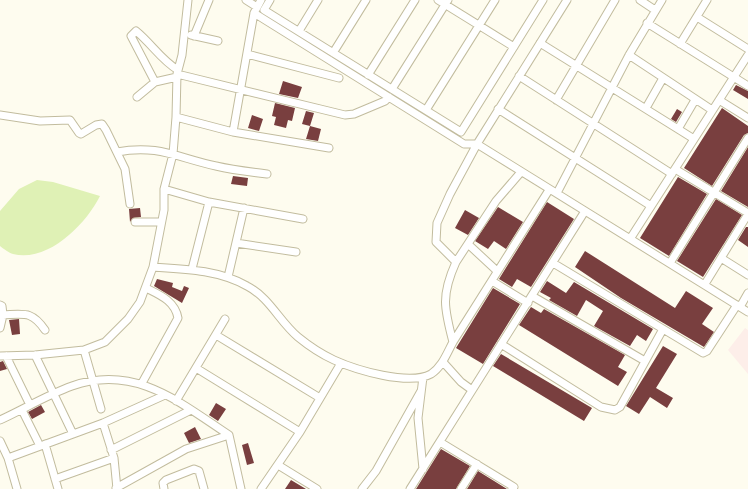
<svg xmlns="http://www.w3.org/2000/svg" width="748" height="489" font-family="Ubuntu,sans-serif">
<rect width="100%" height="100%" fill="#fefcef"/>
<path fill="#fdeee9" d="M745,328L748,330V374L728,350Z"/>
<path fill="#dff1b5" d="M37,180L53,182L100,196C86,224 48,263 13,254C9,253 4,249 0,246V211L19,189Z"/>
<path fill="#793f3f" d="M283,81L302,87L298,98L279,94Z
M736,85L748,91V99L733,90Z
M275,103L295,108L292,121L288,120L286,128L274,125L276,117L272,116Z
M722,108L748,126V133L744,135L712,186L684,168Z
M677,109L682,112L676,122L671,119Z
M306,111L314,113L310,126L302,124Z
M252,115L263,119L259,131L248,128Z
M310,126L321,129L318,141L306,139Z
M748,147V207L721,191Z
M233,176L248,178L247,186L231,184Z
M678,177L707,194L669,256L640,238Z
M716,199L742,215L703,277L677,261Z
M547,202L574,219L531,287L517,279L512,287L499,279Z
M498,207L523,222L506,249L494,241L488,249L475,241Z
M140,208L141,217L133,218L130,222L129,209Z
M465,210L479,218L468,235L455,228Z
M746,227H748V247L738,240Z
M585,251L675,308L686,291L713,308L702,324L714,332L704,347L621,298L575,267Z
M157,279L173,283L172,287L182,291L184,286L189,288L182,303L154,286Z
M547,281L566,293L574,282L653,329L646,341L637,335L630,346L594,326L603,311L586,300L577,316L549,300L551,298L540,292Z
M493,288L520,304L483,364L456,348Z
M531,307L541,313L544,309L625,355L618,367L627,372L618,386L519,325Z
M19,319L20,334L12,335L9,320Z
M663,346L677,354L656,388L673,398L667,408L650,397L639,414L626,406Z
M501,354L592,408L584,421L493,366Z
M3,361L7,369L0,371V362Z
M216,403L226,409L218,421L209,415Z
M41,405L45,412L32,419L28,412Z
M195,427L201,439L189,443L184,433Z
M248,443L254,463L247,465L242,445Z
M441,449L470,466L456,489H416Z
M478,471L507,489H467Z
M291,480L306,489H285Z"/>
<g fill="none" stroke-linecap="round" stroke-linejoin="round">
<defs>
<path id="minor" d="M246,0L257,7
M270,0L264,10L461,132L543,0
M438,0L514,47
M640,0L655,10
M254,13L464,144H477L748,312
M697,17L748,49
M647,23L748,86
M299,31L318,0
M191,35L218,41
M194,36L209,0
M540,43L694,139
M680,44L707,0
M333,53L366,0
M247,54L339,78
M629,55L712,110
M177,74L345,115L354,114L385,101L389,97
M368,75L415,0
M519,76L672,174
M155,82L131,36L136,31C151,43 162,61 178,70
M392,89L448,0
M137,97L155,82L177,77
M556,100L615,0
M719,100L748,118
M646,108L663,78
M498,109L651,206
M426,110L495,0
M0,115L40,121L70,120L79,133L81,134L96,125L102,124L106,130L125,169L130,204
M176,117L233,132L329,148
M678,129L695,100
M233,132L254,13L261,0
M117,152C158,144 178,158 216,166C233,170 250,172 267,174
M675,169L748,213
M164,189L209,202L303,219
M557,193L629,55L662,0
M135,222H161
M630,239L748,55
M236,243L296,252
M468,244L497,271
M721,258L748,275
M456,262L496,201L521,172
M553,263L703,353L707,351L737,305
M670,263L748,138
M153,267C185,269 219,270 247,286C270,298 279,321 298,337C309,346 321,354 334,360C356,370 409,386 431,374C442,367 447,353 453,342L549,190
M192,269L209,202
M228,277L244,208
M492,281L528,303
M705,284L748,214
M532,296L645,361
M0,305L2,306L3,315L0,328
M740,307L748,293
M3,315C25,314 32,311 45,330
M216,335L320,398
M453,342C444,308 441,295 456,262L436,242L437,223L450,194L477,144L567,0
M501,344L601,407L615,410L620,407L663,329
M84,350L101,409
M35,355L73,434
M0,356L35,355L84,350L105,342L128,319L140,302L153,267L164,210V189L173,154L176,117L177,74L182,55L188,0
M6,356L30,405
M443,362L461,382L472,390
M196,368L300,432
M423,377L418,418L423,469
M142,383L178,318C175,301 160,295 146,288
M176,401L225,319
M22,410L40,446
M0,420C24,409 47,395 72,386C135,364 179,402 229,435L241,489
M103,423L114,458L117,489
M0,441L8,458L17,489
M440,442L514,487L512,489
M45,444L58,489
M111,450L191,410
M8,458L103,423L165,395
M278,465L317,489
M55,479L114,458
M116,488L186,449L229,435
M164,489L163,483L166,480L194,469L199,471L204,489
M261,489L300,432L341,363
M362,489L376,471L421,391
M410,489L585,211
M461,489L477,464"/>
</defs>
<use href="#minor" stroke="#c2bc9e" stroke-width="9"/>
<use href="#minor" stroke="#fff" stroke-width="7"/>
</g>
</svg>
